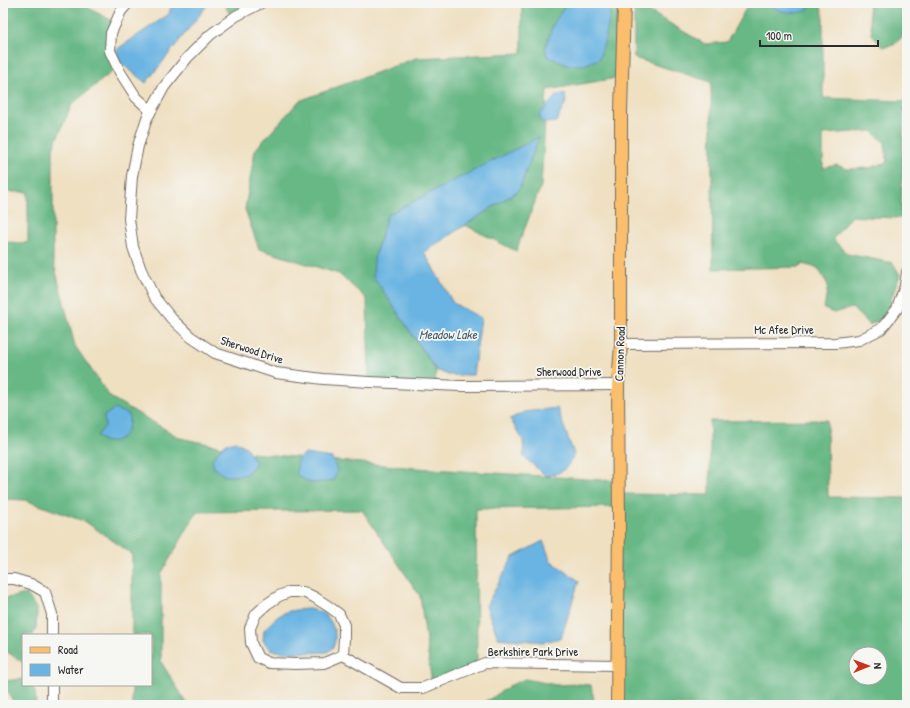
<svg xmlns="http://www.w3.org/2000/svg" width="910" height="708" font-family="'Patrick Hand',sans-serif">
<rect width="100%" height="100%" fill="#f6f6f2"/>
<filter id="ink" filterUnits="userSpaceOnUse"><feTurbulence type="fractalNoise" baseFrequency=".025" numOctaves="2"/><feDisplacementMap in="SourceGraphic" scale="8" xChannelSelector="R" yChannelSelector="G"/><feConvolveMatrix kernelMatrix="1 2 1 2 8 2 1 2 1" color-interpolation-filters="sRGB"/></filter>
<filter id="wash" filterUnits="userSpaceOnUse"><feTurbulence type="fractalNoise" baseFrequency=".012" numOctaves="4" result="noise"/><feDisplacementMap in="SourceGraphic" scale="16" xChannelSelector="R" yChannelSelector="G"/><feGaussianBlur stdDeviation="0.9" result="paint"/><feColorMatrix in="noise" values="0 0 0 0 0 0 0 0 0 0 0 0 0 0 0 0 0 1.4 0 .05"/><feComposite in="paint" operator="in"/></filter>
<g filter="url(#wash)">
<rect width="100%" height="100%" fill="#efe0c2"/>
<path fill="#67b885" stroke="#497258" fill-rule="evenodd" d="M3,3H79L111,20V42L118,67L72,104L53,148V260L75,346L110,397L180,438L251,453L416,468L619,481V494L710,495V421L827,420L828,497L907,498V705H617L619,507L476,509L477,667L432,684L420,596L362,510L197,512L161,574V662L188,705H132V685H151V635H132V554L86,522L25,500L3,499V242L28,243V192H3ZM856,654H880V678H856Z
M228,3H253L229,13L226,7Z
M522,3H624L622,77L547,90L541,186L516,251L465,225L519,190L373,276L436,370L435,385L369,382L367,299L339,274L259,249L245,209L255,150L299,101L416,58L522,53Z
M749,3H769V5L807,10L812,3H820L823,14V98L904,101L901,218L867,217L851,216L833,239L847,254L893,263L900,275L891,299L882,319L869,325L852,308L834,313L824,309L828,285L818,268L802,264L800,267L713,269L711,82L634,58V10H647L705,44L727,42ZM872,131L885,143L887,162L870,168L847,169L837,165L823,168V134Z
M868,3H904L903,36L894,45L882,47L872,34Z
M27,594L37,610L36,628L33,635H23V660L22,662L3,649V599Z
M23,679V685H31L35,691L36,705H14L9,692L3,690V681Z
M525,679L556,685L578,684L591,685L595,705H484V702L495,696L509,686Z"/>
<path fill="#69b4e2" stroke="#4a7086" d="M172,3H209L146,83L121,63L116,50L169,14Z
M567,3H608L610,15L605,40L599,59L584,65H567L547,56L545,48L553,25Z
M769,3H812C811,5 809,9 806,11C798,15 775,11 769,5Z
M565,94L566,102L556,122L549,123L541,122L539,115L557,95Z
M539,137L519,190L424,252L453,303L481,318L473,375H448L436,370L373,276L374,259L387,215Z
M557,408L574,454C567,469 563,473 546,476L524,457L523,440L510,419L524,412Z
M114,409L129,414C130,424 128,435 118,440C114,442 108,441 105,442L97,436L105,426L104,416Z
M235,441L246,447L256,463L247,474L235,476H225L214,468L212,459L225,444Z
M305,454L332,458L337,470L334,480L324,482L310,483L298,476L296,472L299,458Z
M543,541L551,561L579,581L561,638L543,642L498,638L486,606L513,557Z
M309,609C314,610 321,611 324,614C334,621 342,645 327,652C323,653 283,653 277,651C270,650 267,646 263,640L264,630C281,612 285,610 309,609Z"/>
</g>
<g filter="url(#ink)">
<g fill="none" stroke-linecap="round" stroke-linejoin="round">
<defs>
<path id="minor" d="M128,3L121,11L111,33L110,51L120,72L136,97L151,111
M261,3L236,16L210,35L188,57L164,87L147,118L138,146L132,176L129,219L133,247L141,270L154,297L171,318L191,337L215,353L276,373L323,379L369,382L460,386L618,385
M621,344L836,343L859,340L881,329L897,309L905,286L907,272
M3,579H14L31,584L45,592L52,614V635
M343,655L324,663L296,664L269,663L258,658L251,643L250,628L256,614L267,604L279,596L289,592H303L314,597L328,606L339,614L344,625V638L343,655L401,688H423L485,663L617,665
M52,705V685"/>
<path id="major" d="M617,705L619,525L618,385L621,344V112L624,3"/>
</defs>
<use href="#minor" stroke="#706a60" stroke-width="12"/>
<use href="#major" stroke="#706a60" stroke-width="14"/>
<use href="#minor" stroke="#fff" stroke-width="10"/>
<use href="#major" stroke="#fabe6d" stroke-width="12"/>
</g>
</g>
<g text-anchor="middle" stroke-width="3.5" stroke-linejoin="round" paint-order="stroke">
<g font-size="12" fill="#2b2b2b" stroke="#f6f6f2">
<text x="784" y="334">Mc Afee Drive</text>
<text transform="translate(252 350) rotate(18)" y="4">Sherwood Drive</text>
<text transform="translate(620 354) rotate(-88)" y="4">Cannon Road</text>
<text x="569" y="376">Sherwood Drive</text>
<text x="533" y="656">Berkshire Park Drive</text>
</g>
<g font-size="13" font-style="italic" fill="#415b6b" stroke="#f6f6f2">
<text x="448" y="339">Meadow Lake</text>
</g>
</g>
<rect width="910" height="708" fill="none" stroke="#f6f6f2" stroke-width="16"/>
<rect x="22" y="634" width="130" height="52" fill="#f6f6f2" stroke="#a5a5a2"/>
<rect x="30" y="647" width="20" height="6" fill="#fabe6d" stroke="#a5a5a2"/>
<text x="58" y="654" font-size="12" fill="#2b2b2b">Road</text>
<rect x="30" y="664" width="20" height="12" fill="#69b4e2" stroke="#a5a5a2"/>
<text x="58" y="674" font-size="12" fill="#2b2b2b">Water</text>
<g transform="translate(868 666) rotate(89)"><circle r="19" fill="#f6f6f2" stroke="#a5a5a2"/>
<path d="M0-3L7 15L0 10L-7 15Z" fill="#c8321e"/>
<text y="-6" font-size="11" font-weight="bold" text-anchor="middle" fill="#2b2b2b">N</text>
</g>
<path d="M760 40v6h118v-6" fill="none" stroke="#2b2b2b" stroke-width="2"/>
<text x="766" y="40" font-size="12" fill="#2b2b2b" stroke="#f6f6f2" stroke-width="3" paint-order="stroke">100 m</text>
</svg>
